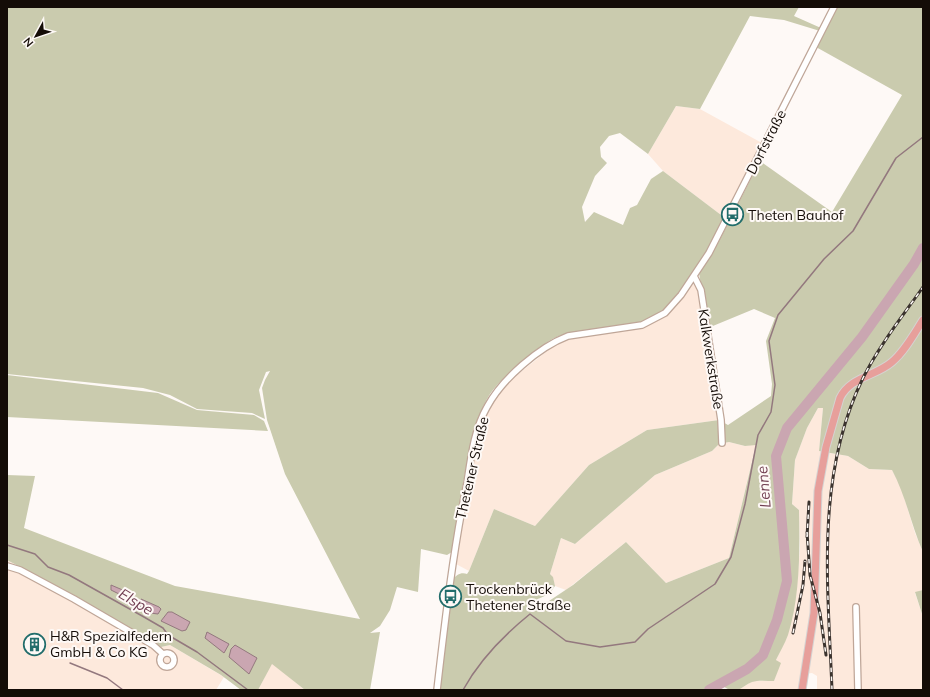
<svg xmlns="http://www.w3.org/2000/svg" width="930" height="697" font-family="Mulish,sans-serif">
<rect width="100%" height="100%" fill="#fef9f6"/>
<path fill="#fde9dc" d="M676,106L700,109L762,143L725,218L663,171L648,154Z
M696,283L698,287L719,420L647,430L589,465L535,526L494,509L469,571L456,564L455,563L470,473L478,441L485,416L493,401L507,383L557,343L572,338L627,331L653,323L665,317L692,285Z
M818,408H823L819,451L848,456L869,469L892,470L901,487L915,533L923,552V590L915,593L923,617V690H817V676L812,673L803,674L798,690H737L753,681H774L780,663L776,660L787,637L797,582L800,549L799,510L792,504L795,460L807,428Z
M729,442L745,446L756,444L729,558L666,583L626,542L566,590L555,586L553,578L550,574L561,538L575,544L655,475L712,451L719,444Z
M7,560L77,597L161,647L170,645L224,677L216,690H7Z
M272,663L305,690H258Z"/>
<path fill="#cacbae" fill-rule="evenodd" d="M7,7H799L794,16L821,28L820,31L784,20L750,16L700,109L676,106L648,154L620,133L609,136L600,147L601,157L607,163L595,176L582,207L585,222L594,212L623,225L630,208L637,205L651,179L663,171L725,218C707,251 689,292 659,315C639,330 588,328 562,335C550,338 537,350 527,359C513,371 496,382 487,399C470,432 465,474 459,510C457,524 453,538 452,552L447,555L421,549L418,592L397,587L390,610L380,626L370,633L380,632L370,690H305L272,664L258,690H241L221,675L170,645L161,647L77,597L7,560V475L35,476L24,528L175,586L360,619L285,474L267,420L262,388L265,380L270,371L266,372L259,390L265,419L252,413L197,409L170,395L143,388L7,374Z
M837,7H923V552C911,525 906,496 892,470L869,469L848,456L819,451L823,408H818L807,428L795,460L792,504L799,510C800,550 800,597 788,635C785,643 780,652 776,660L781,663L774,681C767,681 758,680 752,682C747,684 742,688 738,690C724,694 725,677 702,690H439L453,580C456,574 462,572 467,574L469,571L494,509L535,526L589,465L647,430L719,420L728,425L771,396L772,384L766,341L775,318L754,309L708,328L699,273L718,243L760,161L832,212L902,95L816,47ZM729,442L745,446L756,445L729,558L666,583L626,542L573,585L540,607L538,599L549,594L555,586L553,577L550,574L561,538L575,544L655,475L712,451L719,444Z
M7,375L158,393L197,410L254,415L264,421L268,431L7,417Z
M923,590V617L915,592Z"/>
<path fill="#caa6b1" stroke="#93787e" d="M111,585L132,594L131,600L111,590Z
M141,599L159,607L161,609L158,614L150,613L140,606Z
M168,612H172L190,622L186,630L182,631L161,621Z
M207,632L229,644L224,653L205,638Z
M235,645L257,658L249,674L229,657L231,649Z"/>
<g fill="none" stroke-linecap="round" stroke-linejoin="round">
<path stroke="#93787e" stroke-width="1.5" d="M7,545L35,554L48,567L69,575L144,617L163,628L168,635L197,652L248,690
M70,663L107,678L123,690
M463,690C479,661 504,635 530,614L566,641L600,647L635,642L648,629L715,584L731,557L745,504L758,435L771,412L775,385L769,341L778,315L824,259L853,231L896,158L923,137"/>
<path stroke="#caa6b1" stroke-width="10" d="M709,690L747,669L763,655L777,620L787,581L776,456L787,428L862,337L914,264L923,248"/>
<defs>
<path id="minor" d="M694,276L701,290L721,420L722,443
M7,566L20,570L74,599L153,645L163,654
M856,607L858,690
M160 660a7 7 0 1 1 14 0a7 7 0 1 1-14 0Z
M437,690C445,621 453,551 467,483C471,457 474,430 487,407C502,379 539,347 568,336L642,325L665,313L681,295L709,253L834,7"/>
<path id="major" d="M802,690L814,613L818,491L826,447L840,398C850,377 876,376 892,362C905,351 914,334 923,320"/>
</defs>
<use href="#minor" stroke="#bfa698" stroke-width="8"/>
<use href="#major" stroke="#d5d3d2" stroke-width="9"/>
<use href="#minor" stroke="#fff" stroke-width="5.5"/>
<use href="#major" stroke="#e79f9b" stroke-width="7"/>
<defs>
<path id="rail" d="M807,532L810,575L820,613L826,655
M807,537L809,502
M793,633L803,585L805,561
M832,690C828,585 815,476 863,378C879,346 902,317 923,287"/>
</defs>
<use href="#rail" stroke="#3b332e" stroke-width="3"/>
<use href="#rail" stroke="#fef9f6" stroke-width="1.5" stroke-dasharray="4.5" stroke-linecap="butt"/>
</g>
<defs>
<symbol id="bus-ring" viewBox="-11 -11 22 22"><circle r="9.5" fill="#fef9f6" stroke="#226d6b" stroke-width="1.5"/><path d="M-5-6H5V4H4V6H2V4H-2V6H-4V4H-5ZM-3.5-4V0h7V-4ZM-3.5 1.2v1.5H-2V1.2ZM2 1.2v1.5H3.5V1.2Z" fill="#226d6b"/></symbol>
<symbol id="building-ring" viewBox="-11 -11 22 22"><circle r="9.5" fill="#fef9f6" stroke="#226d6b" stroke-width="1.5"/><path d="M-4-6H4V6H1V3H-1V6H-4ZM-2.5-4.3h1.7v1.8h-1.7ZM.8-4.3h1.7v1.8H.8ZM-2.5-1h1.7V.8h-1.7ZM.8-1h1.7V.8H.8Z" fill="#226d6b"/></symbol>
</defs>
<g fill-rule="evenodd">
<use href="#bus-ring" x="720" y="202" width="25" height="25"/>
<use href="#bus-ring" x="438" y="584" width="25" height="25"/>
<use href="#building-ring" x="22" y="632" width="25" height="25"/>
</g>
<g text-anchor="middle" stroke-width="4" stroke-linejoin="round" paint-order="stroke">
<g font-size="14" fill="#140c07" stroke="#fef9f6">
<text transform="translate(766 142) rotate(-63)" y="5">Dorfstraße</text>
<text transform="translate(711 359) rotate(81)" y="5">Kalkwerkstraße</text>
<text transform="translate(472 468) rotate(-77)" y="5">Thetener Straße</text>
</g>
<g font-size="14" fill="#140c07" stroke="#fef9f6" text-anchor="start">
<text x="748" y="220">Theten Bauhof</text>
<text x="466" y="594">Trockenbrück<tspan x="466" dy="16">Thetener Straße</tspan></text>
<text x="50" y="641">H&amp;R Spezialfedern<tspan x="50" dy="16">GmbH &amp; Co KG</tspan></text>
</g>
<g font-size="15" font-style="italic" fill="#713e51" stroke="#fef9f6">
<text transform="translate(764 487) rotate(-95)" y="5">Lenne</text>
<text transform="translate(136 602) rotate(31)" y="5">Elspe</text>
</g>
</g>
<rect width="930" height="697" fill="none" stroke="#140c07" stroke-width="16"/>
<g transform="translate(36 36) rotate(230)" stroke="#fef9f6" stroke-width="3" paint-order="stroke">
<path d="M0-3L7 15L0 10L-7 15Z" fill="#140c07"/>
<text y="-6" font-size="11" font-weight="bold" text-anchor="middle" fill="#140c07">N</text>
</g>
</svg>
